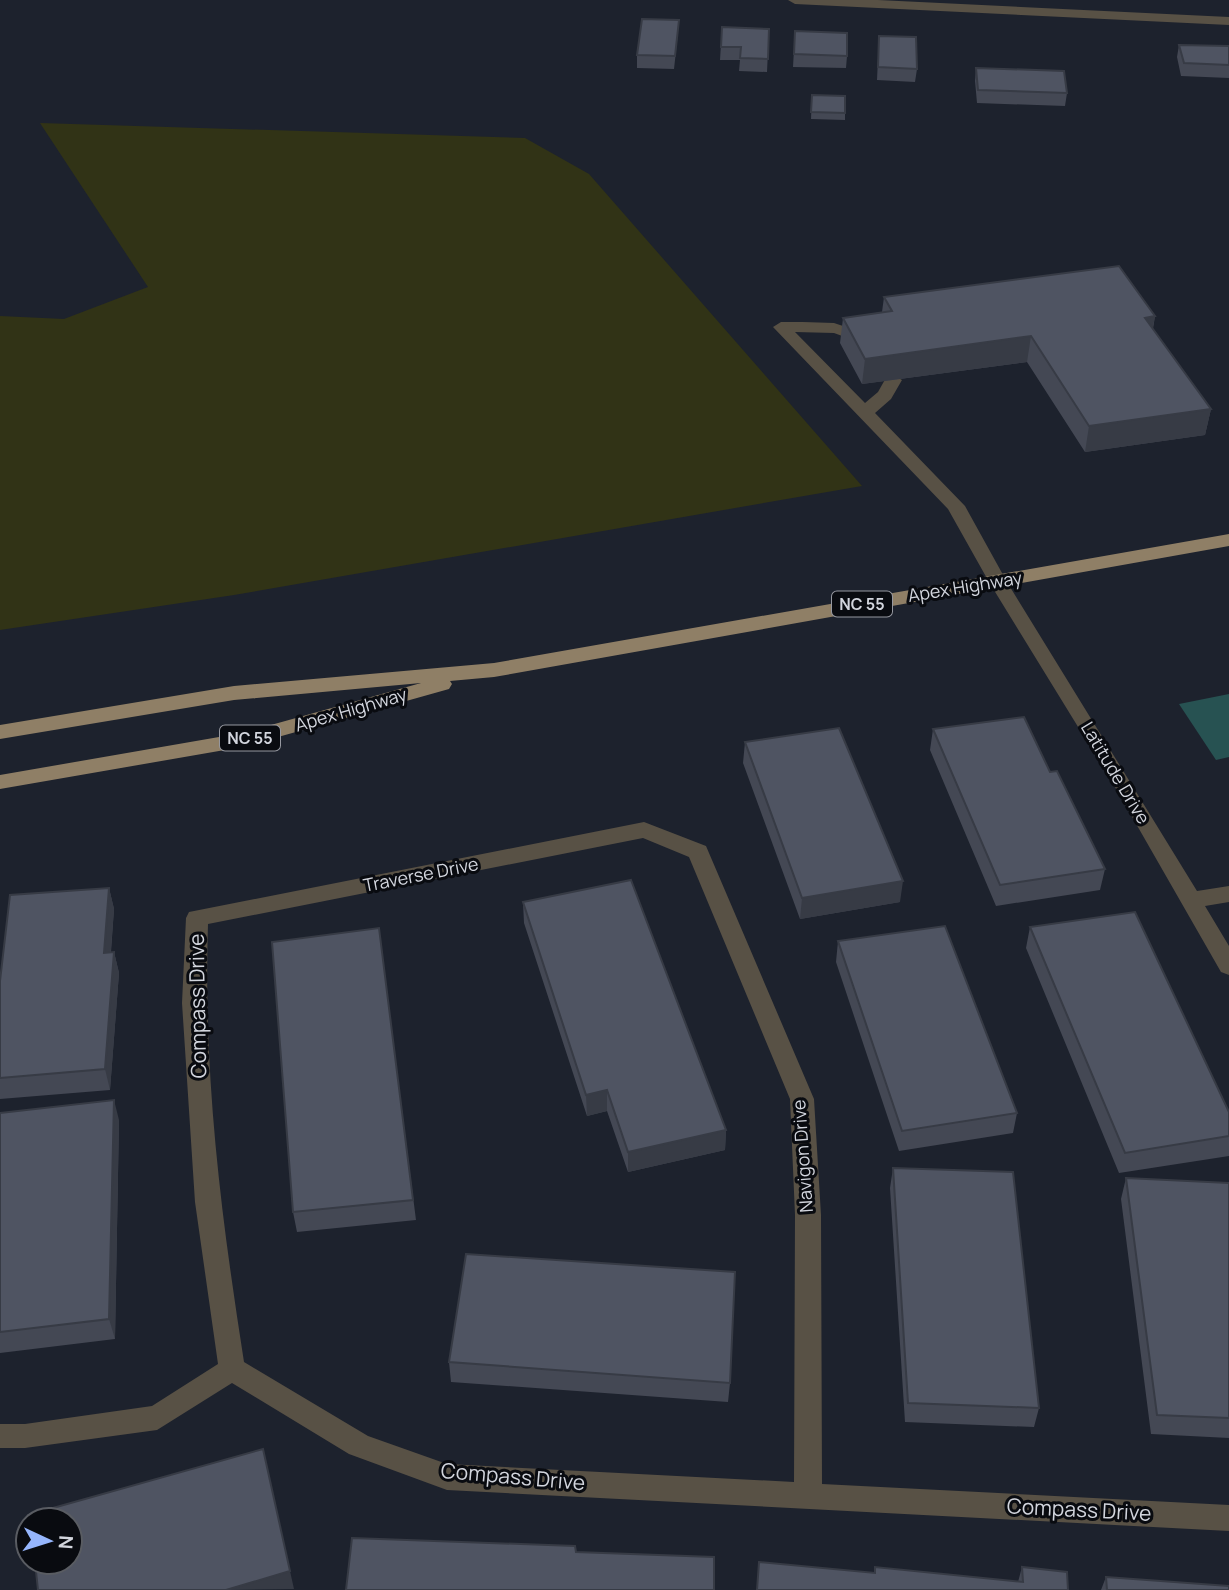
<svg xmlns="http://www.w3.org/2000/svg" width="1229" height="1590" font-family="Manrope,sans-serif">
<rect width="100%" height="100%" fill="#1d222d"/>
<path fill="#313316" d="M40,123L525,138L589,174L862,486L234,595L0,630V316L64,319L148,287Z"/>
<path fill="#275252" d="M1229,694V757L1216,760L1179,704Z"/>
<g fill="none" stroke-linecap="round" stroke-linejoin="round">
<path fill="#585145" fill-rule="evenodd" d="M788,0H878L1229,17V25L795,4Z
M803,322L834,323L870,335L872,339L864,344L834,333L795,332L865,403L878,392L887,376L893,375L902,380L891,399L875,413L965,506L1007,582L1197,891L1229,886V902L1205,906L1229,946V975L1221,972L1115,787L989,582L948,509L773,327L781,322Z
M644,822L706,846L814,1099L821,1215L822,1484L1229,1505V1531L447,1490L349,1454L232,1383L157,1430L25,1448H0V1424H25L152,1406L218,1364L195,1202L182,1003L186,918L189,912ZM643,838L689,857L790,1099L795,1215L794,1482L447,1464L368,1436L244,1362C221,1215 203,1074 208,924Z"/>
<path fill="#8f7f66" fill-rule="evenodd" d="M1229,534V546L494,677L450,681L452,684L449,689L242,747L0,789V775L242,733L421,683L234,700L0,739V725L234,686L494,663Z"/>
</g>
<path fill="#444854" d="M722,27L769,29L767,72L739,71L740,60H720Z
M795,31L847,56L846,68L793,67Z
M678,33L674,69L637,68V55Z
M879,36L917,69L915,82L877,80Z
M1179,45L1229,46V78L1181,76L1177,57Z
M976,68L1067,93L1065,106L977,103L975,81Z
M812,95L845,113V120L811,119Z
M884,297L1155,316L1153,329L1211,409L1205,435L1085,452L1027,362L862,384L840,343L843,318L882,312Z
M933,729L1050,772L1105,869L1100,890L996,906L930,750Z
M745,742L900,902L800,919L743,763Z
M109,888L114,909L111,952H114L119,973L110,1090L0,1099V981Z
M523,902L726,1130L725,1150L628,1172L607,1111L587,1116L524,923Z
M1030,927L1229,1112V1156L1119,1173L1026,948Z
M379,928L416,1220L297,1232L293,1212Z
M838,941L1017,1113L1013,1133L899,1151L836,962Z
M0,1113L119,1120L115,1339L0,1353Z
M893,1168L1039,1408L1034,1427L905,1422L890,1188Z
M1126,1178L1229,1183V1438L1151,1434L1121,1199Z
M449,1362L730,1383L728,1402L451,1382Z
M759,1562L874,1573L875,1567L1018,1582L1022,1567L1068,1590H757Z
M1106,1577L1229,1590H1101Z"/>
<path fill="#373b45" d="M1155,316L1150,342L1145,318Z
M1031,336L1027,362L862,384L865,359Z
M1211,409L1205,435L1085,452L1089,426Z
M903,881L900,902L800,919L802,898Z
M109,888L114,909L109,974L104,953Z
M114,952L119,973L110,1090L105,1069Z
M607,1090V1111L587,1116L586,1095Z
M114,1100L119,1120L115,1339L109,1319Z
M726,1130L725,1150L628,1172V1152Z
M263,1449L294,1589L226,1590Z"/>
<path fill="#4f5462" stroke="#373b45" stroke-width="2" d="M642,19L679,20L675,56L637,55Z
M722,27L769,29L768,59L740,58L741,47H721Z
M795,31L847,33V56L794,54Z
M879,36L916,37L917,69L878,67Z
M1179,45L1229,46V65L1184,63Z
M976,68L1064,71L1067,93L978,90Z
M812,95L845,96V113L811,112Z
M1119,266L1155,316L1145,318L1211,409L1089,426L1031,336L865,359L843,318L892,311L884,297Z
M1024,717L1050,772L1057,771L1105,869L1000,885L933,729Z
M839,728L903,881L802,898L745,742Z
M631,880L726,1130L628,1152L607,1090L586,1095L523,902Z
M109,888L104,953L114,952L105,1069L0,1078V981L10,895Z
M1135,912L1229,1112V1136L1125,1153L1030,927Z
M945,926L1017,1113L902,1131L838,941Z
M379,928L413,1200L293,1212L272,942Z
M114,1100L109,1319L0,1332V1113Z
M893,1168L1013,1172L1039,1408L908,1403Z
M1126,1178L1229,1183V1418L1157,1415Z
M466,1254L735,1272L730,1383L449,1362Z
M263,1449L290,1571L226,1590H38L35,1562H70V1520H29L28,1515Z
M352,1538L575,1546L576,1552L714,1557V1590H346Z
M759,1562L875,1573V1567L1023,1582L1022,1567L1067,1572L1068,1590H757Z
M1106,1577L1229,1586V1590H1107Z"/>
<g text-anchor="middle" stroke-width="6" stroke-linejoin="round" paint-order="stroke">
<g fill="#090b10" stroke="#9698a0" stroke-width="2">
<rect x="832" y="591.5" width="60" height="25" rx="5"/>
<rect x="220" y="725.5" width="60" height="25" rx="5"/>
</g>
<g font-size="16" font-weight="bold" fill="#d2d5dd">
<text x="862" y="610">NC 55</text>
<text x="250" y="744">NC 55</text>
</g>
<g font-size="18" fill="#d2d5dd" stroke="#090b10">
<text transform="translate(965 587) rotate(-9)" y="6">Apex Highway</text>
<text transform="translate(351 710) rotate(-16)" y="6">Apex Highway</text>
<text transform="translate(1115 773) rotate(59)" y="6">Latitude Drive</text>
<text transform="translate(421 875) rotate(-11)" y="6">Traverse Drive</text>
<text transform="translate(803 1156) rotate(-94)" y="6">Navigon Drive</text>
</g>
<g font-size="21" fill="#d2d5dd" stroke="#090b10">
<text transform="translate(198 1006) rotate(-91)" y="7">Compass Drive</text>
<text transform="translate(513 1477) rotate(5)" y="7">Compass Drive</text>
<text transform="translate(1079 1510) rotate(3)" y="7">Compass Drive</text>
</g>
</g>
<g transform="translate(49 1541) rotate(94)"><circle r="33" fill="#090b10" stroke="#595c62" stroke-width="2"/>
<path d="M0-5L12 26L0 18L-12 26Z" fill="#96b6fd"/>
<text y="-10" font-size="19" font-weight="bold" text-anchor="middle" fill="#d2d5dd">N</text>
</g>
</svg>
